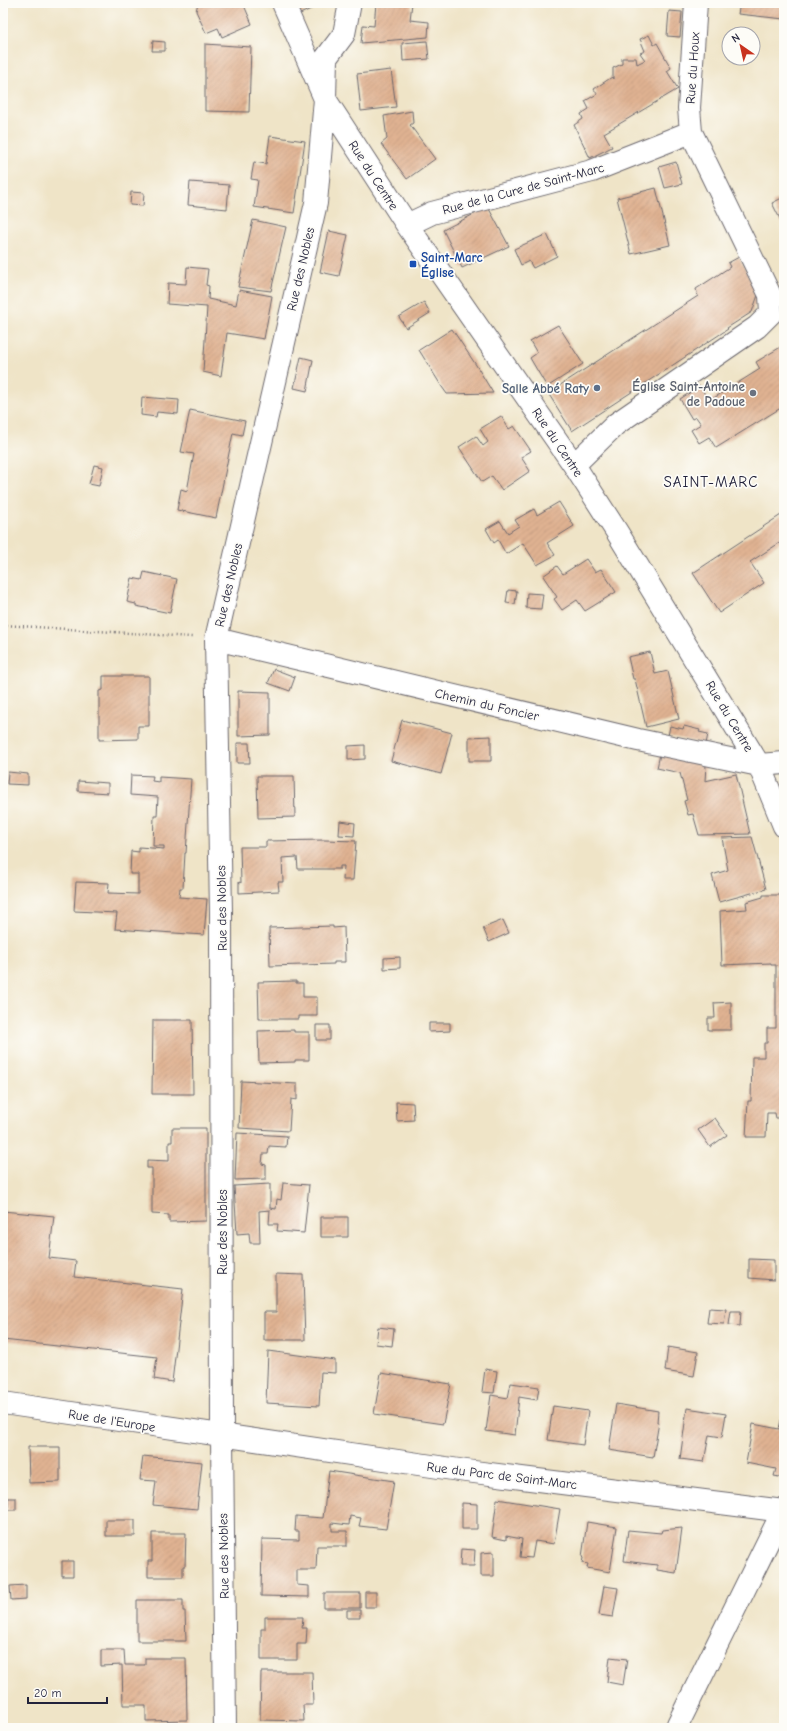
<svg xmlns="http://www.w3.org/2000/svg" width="787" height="1731" font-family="'Comic Neue',sans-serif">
<defs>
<pattern id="building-hatch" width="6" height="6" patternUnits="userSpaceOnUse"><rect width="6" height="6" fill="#e0b292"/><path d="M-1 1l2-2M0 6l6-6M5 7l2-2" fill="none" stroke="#c0997f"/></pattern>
</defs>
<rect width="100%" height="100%" fill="#fdfcf7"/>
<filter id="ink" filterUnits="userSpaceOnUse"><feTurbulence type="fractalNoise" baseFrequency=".025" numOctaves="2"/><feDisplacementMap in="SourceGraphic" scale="8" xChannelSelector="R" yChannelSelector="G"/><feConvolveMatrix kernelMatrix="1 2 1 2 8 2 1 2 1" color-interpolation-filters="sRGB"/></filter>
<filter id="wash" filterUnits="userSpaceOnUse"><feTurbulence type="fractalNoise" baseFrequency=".012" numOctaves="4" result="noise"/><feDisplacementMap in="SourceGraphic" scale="16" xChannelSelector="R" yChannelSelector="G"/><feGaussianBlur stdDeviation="0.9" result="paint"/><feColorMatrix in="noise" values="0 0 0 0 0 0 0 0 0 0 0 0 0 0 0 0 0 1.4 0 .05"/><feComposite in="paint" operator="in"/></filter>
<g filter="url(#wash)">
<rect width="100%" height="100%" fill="#efe4c7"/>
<g id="blocks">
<path fill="url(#building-hatch)" d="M198,3H243L252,24L222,37L218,28L206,33L196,11Z
M295,3H324L300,14Z
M376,3H412L410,20L429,22L428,37L361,43L363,25L374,26Z
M740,3H784V19L738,14Z
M669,11L682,12L680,37L667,36Z
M649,35L654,45L657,43L671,68L667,71L678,89L604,133L612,147L590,158L574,125L583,119L581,114L589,109L585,101L597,94L594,89L612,77L613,79V68L622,64V58H636L637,64L645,60L640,53L645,51L640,39Z
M153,41L165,42V51H152Z
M427,41L429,59L403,61L402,43Z
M205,44L251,47L249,112L205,111Z
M391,70L396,107L361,111L357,74Z
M412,111L413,123L410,125L435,159L407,179L381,144L387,139L384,116Z
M270,136L305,141L294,213L254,207L258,180L251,179L254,162L266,164Z
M676,162L682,184L665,188L659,167Z
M190,182L229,185L227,209L188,205Z
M656,188L670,245L631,254L617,198Z
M131,192L144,193L143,206L130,205Z
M784,197V227L772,203Z
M488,207L509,246L462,268L443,230Z
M253,220L286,227L271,291L238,287Z
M329,231L348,235L339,276L320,272Z
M547,234L557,256L533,268L529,261L521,265L514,249Z
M739,257L758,295L752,312L727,328L728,329L572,431L548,393L698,296L696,289L730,267L728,263Z
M187,267L208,269L206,285L209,286L208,299L236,305L239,290L272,296L264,339L227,333L221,376L203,372L207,307L167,304L168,283L186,284Z
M424,302L430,313L406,328L399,317Z
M558,325L583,364L547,387L530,358L537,353L530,341Z
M452,329L476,365L493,393L447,394L442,387L419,350Z
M784,345V406L716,448L709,437L699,443L691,430L701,424L696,417L692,419L680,399L700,386L709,401L760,369L756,362Z
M301,357L313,360L307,391L294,388Z
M142,397L179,400L178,414L157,412L156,417L141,415Z
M190,410L245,421L242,435L233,433L216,518L177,510L181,489L187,491L194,454L181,452Z
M501,416L509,429L514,426L531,451L521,457L530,471L502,490L492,476L482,482L459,447L476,436L483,446L488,442L480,429Z
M94,465L103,467L99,486L89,484Z
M559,502L574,526L547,543L555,555L537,565L523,543L506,554L498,540L494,543L486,529L500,521L508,533L519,526L515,520L534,509L537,515Z
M781,515L784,520V540L750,562L764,583L719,613L693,573Z
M586,559L595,572L601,569L616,592L585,611L577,600L562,610L554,599L557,597L543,576L557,566L563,574Z
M144,572L177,579L170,613L136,606V604L127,602L132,578L142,580Z
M508,590L517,591L515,604L506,603Z
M527,593L543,594L541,609L526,608Z
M650,652L655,674L668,671L679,719L646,727L635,679H633L628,657Z
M274,669L295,677L290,691L268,683Z
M103,676H149V726H138V739L99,740V691L103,690Z
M238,691L270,692V735L238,736Z
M402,720L452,733L441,774L391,761Z
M670,726L683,729L684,726L700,730L699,732L708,734L706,744L668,736Z
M491,736V761H469V737Z
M237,743H249L250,763H237Z
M365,745V759L348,760V746Z
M660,754L706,765L705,781L736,774L750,834L699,835L693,814L688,815L684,801L687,800L680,773L657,768Z
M8,772L28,774V785L7,784Z
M131,775L153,776L152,781L159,782V777L191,779L186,853H185L183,888H180L179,897L207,899L204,935L115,929L117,913L74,911L76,882L109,883L108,893L138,894V874H130L131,851L139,852V847L164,849V846H153L154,816H157L158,797L130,795Z
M257,776H294L295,817L258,818Z
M78,781L108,783V793L78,791Z
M340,821L355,823L354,836L339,835Z
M752,837L766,889L719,902L712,875L728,870L722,838Z
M325,840L356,841L353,880H343L344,866H340V869H298L297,857L282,858L283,882H278L279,891L239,893V882L241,883L240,847H266V841Z
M763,895H784V1118H776L775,1113H767L766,1137H746L748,1101H751L752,1057H764V1043H767V1028H776V965H771V963L722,965L720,911L747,909L746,902L763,897Z
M503,920L509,933L489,942L483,928Z
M333,926V928L344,927L345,962H334V964L270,966L269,928Z
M400,957V968L384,969V958Z
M296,981V983H303V997H317V1016H298V1019H259L258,982Z
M731,1002V1030H708V1018H715L714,1003Z
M153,1020H192L193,1094H152Z
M429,1023H450V1031L429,1032Z
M316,1025H330V1040H316Z
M294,1030V1032H309V1060H295V1062L259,1063L258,1031Z
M241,1081L297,1084V1100L291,1099L289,1131L239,1128Z
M396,1102L413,1103L414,1120L397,1121Z
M715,1118L727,1135L710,1147L698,1130Z
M172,1128H206V1221L169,1222V1215L152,1214V1168H147V1160L169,1161V1142H172Z
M237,1133L287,1136L286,1147L269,1146L268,1154H263L262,1164L266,1165V1179L235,1180Z
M283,1183L309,1185L304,1233L277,1231L278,1224H269L270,1210L259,1211L260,1243H250L249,1233L237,1234L234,1186L270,1184V1208L276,1209L277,1199L281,1200Z
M3,1211L54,1216L49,1258L76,1261L74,1277L183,1289L172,1382L154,1379L157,1357L3,1340Z
M321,1217H348V1237H321Z
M749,1259L774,1260V1280L749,1278Z
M276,1274L303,1275L305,1340H264V1312H276Z
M709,1308L726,1309L724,1324L707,1323Z
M731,1311H741L740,1326L729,1325Z
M378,1327L394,1329L392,1346L376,1344Z
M668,1347L698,1352L694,1376L665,1371Z
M268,1351L335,1360V1373L321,1372L319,1406L266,1403Z
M485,1369L497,1371L494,1393L482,1392Z
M381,1373L451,1384L443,1424L374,1414Z
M511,1383L539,1387L537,1400L519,1397L515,1435L486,1431L491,1395L508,1398Z
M616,1404L658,1411L657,1422H659L653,1457L609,1450Z
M553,1406L588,1411L583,1445L548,1440Z
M687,1408L726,1414L722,1437L709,1435L704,1462L680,1459Z
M781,1420L784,1421V1478L774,1476L776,1469L746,1463L753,1424L779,1429Z
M28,1447H60V1482L29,1483Z
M143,1456L202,1462L197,1509L153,1505L156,1481L140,1480Z
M329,1471L394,1481L386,1529L359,1526L361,1518L350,1516L349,1525L332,1523V1531H347V1546H317L316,1570H297V1585L309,1586V1597L261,1596L262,1539L299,1540V1531H295L296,1516L323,1518Z
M8,1498H16V1510H8Z
M497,1499L560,1509L554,1544L535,1541L532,1558L520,1557L522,1539L506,1536V1540L492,1537Z
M462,1503L477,1504V1529H462Z
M106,1520H135V1536H106Z
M587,1522L617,1527L610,1572L587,1568L588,1564L582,1563L583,1558L582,1557Z
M682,1528L676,1573L657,1570V1565L624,1561L628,1530L661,1533L662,1530Z
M152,1533H186L185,1566H183V1577H148V1561H152Z
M461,1549L475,1550L474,1566H460Z
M494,1552V1576H481V1553Z
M62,1561H73V1576H62Z
M26,1585V1599L11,1600L10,1586Z
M604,1586L618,1588L613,1617L599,1615Z
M365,1592H376V1607H365Z
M324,1593H360V1608H324Z
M137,1600H183V1611H185L186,1641H137Z
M347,1610H360V1618H347Z
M265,1617H303L302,1628H307L306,1644H297V1660H261V1629H265Z
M101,1650H124L125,1665H145V1658H186L187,1720L146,1721V1705H123L122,1665L101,1666Z
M610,1657L627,1659L623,1685L607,1682Z
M261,1672H312L313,1705H303L304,1721L260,1720Z"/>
</g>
</g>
<g filter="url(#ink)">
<use href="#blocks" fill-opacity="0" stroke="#6a666c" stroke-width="1"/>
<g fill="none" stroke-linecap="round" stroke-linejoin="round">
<defs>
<path id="minor" d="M283,3L325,99L407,225L574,465L617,532L759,765L784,826
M691,132L689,108L696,3
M407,225L432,213L592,171L691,132L770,295L771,313L757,327L616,424L574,465
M216,639L638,740L759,765L784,763
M3,1403L466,1471L784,1511
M678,1724L783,1511
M225,1728L222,1436L221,912L216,639L316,203L325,99L326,58L344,34L350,3"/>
</defs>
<use href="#minor" stroke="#6a666c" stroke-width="24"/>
<path stroke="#6a666c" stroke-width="2.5" stroke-dasharray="1 3" stroke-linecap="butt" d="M3,625L192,637"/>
<use href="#minor" stroke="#fff" stroke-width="22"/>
</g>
</g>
<rect fill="#1a4fb4" stroke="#fdfcf7" stroke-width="1.5" x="409" y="260" width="8" height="8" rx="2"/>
<circle fill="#5c6f8a" stroke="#fdfcf7" stroke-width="1.5" cx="597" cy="388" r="4"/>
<circle fill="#6b7280" stroke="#fdfcf7" stroke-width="1.5" cx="753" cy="393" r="4"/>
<g text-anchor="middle" stroke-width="3.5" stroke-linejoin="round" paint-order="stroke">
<g font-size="13" fill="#22223b" stroke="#fdfcf7">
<text transform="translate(692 68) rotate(-86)" y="5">Rue du Houx</text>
<text transform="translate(374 175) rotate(57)" y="5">Rue du Centre</text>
<text transform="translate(523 188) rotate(-15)" y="5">Rue de la Cure de Saint-Marc</text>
<text transform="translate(300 269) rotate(-77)" y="5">Rue des Nobles</text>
<text transform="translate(558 442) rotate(56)" y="5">Rue du Centre</text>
<text transform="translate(228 585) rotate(-77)" y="5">Rue des Nobles</text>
<text transform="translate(487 704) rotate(13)" y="5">Chemin du Foncier</text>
<text transform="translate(730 716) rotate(59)" y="5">Rue du Centre</text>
<text transform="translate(221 908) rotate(-91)" y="5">Rue des Nobles</text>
<text transform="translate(222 1232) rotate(-90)" y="5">Rue des Nobles</text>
<text transform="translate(112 1420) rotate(9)" y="5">Rue de l'Europe</text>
<text transform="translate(502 1475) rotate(7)" y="5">Rue du Parc de Saint-Marc</text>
<text transform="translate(223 1556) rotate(-91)" y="5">Rue des Nobles</text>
</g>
<g font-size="13" font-weight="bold" fill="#164399" stroke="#fdfcf7" text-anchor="start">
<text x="421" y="262">Saint-Marc<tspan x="421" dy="15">Église</tspan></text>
</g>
<g font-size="13" font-weight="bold" fill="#5b616d" stroke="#fdfcf7" text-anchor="end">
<text x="745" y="391">Église Saint-Antoine<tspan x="745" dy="15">de Padoue</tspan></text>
</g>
<g font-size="13" font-weight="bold" fill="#4e5e75" stroke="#fdfcf7" text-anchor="end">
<text x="589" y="393">Salle Abbé Raty</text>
</g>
<g font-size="15" letter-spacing="1" fill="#22223b" stroke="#fdfcf7">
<text x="711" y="487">SAINT-MARC</text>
</g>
</g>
<rect width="787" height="1731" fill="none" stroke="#fdfcf7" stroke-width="16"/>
<g transform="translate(741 46) rotate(326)"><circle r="19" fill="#fdfcf7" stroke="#a5a5ac"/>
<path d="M0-3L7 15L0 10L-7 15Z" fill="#c8321e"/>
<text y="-6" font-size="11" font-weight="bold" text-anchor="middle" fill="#22223b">N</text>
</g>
<path d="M28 1697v6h79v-6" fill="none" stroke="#22223b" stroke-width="2"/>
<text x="34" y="1697" font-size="12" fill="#22223b" stroke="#fdfcf7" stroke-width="3" paint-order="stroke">20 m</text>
</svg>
